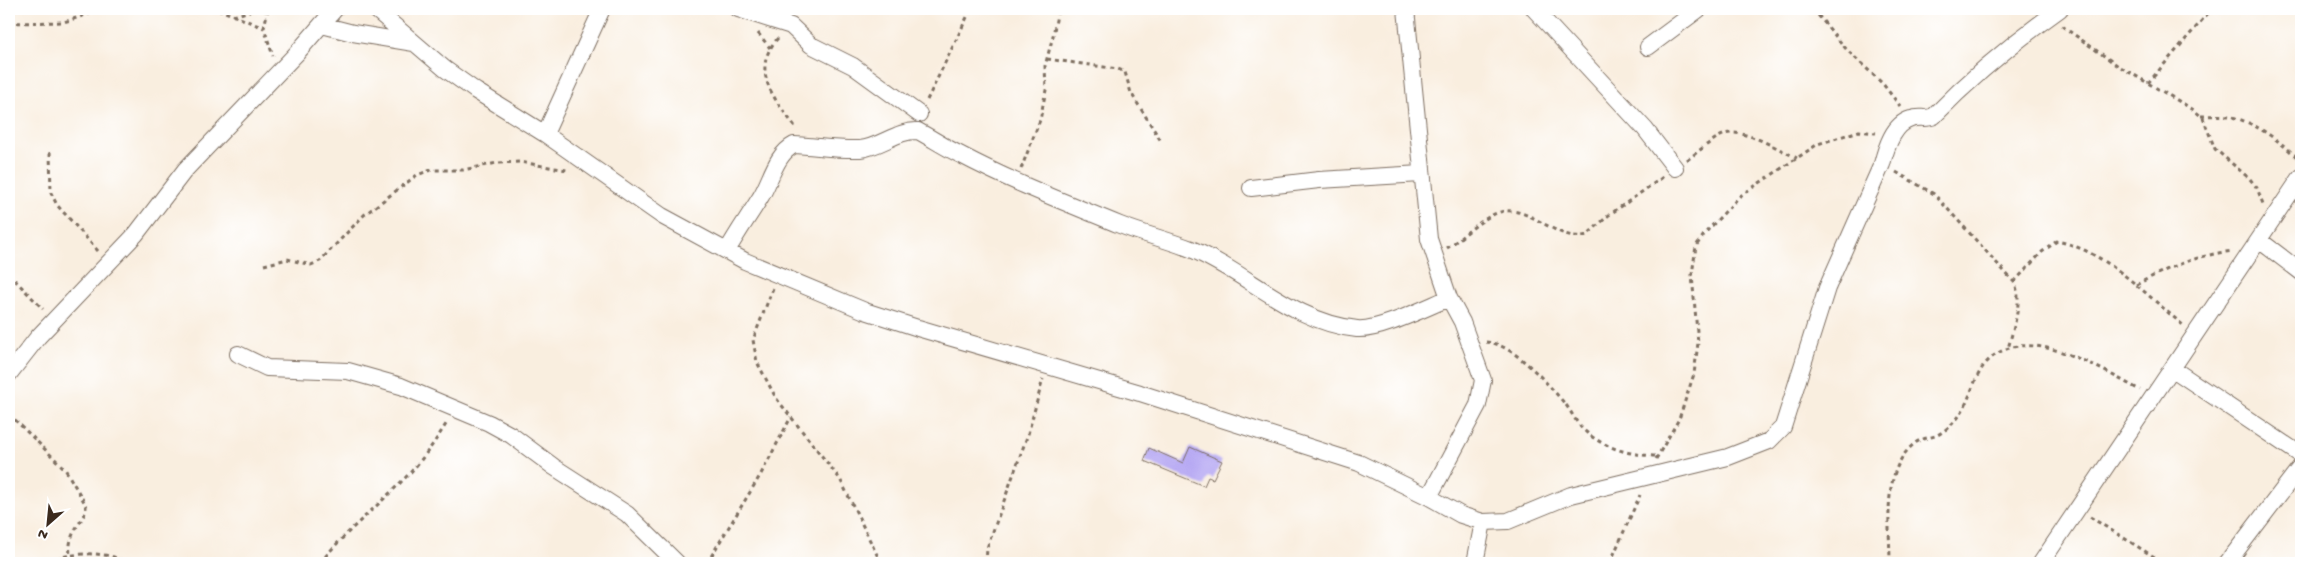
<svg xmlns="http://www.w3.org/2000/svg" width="2310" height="572" font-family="'Gochi Hand',sans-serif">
<rect width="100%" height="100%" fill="#fff"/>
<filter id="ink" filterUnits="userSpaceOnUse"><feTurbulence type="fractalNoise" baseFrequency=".02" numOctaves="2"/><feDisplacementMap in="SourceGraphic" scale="10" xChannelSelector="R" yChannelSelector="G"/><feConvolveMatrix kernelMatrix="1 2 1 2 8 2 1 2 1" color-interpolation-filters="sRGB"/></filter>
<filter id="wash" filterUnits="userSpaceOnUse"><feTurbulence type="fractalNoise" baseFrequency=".0096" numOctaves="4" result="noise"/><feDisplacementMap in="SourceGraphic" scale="20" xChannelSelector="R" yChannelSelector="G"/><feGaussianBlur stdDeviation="1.12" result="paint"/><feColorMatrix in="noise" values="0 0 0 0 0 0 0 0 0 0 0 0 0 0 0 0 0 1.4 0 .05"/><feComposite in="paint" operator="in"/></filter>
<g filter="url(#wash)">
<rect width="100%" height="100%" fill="#f9eedf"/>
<g id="blocks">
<path fill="#b6a8f3" d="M1190,447L1222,461L1213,479L1208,477L1204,486L1144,461L1149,448L1183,463Z"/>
</g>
</g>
<g filter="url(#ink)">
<use href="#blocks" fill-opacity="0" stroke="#7e6f62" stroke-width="1"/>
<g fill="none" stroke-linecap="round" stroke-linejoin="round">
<defs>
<path id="street" d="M375,9L445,69L476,91L545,134L662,216L745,261L865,311L918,328L1140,393L1359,463L1429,497L1461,515L1483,522L1508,521L1571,495L1728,457L1769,441L1783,427L1827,288L1882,164C1886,148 1893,124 1911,119C1920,116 1926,120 1934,116C1973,76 2015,41 2060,9
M738,9L791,26L811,45L853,66L919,114
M1406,9L1429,239L1449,298L1462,322L1483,380L1478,405L1429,497
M1534,9L1645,129L1675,168
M322,25L353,33L414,43
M1648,47L1699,9
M545,134L602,9
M1251,188L1319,180L1421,174
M2259,240L2301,272
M727,251C737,233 749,216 760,198C771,181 775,155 794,145C816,146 838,150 860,149C881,147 897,130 918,131C933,139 946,148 961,155C1012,182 1067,203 1120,225C1143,234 1168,240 1191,249C1249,273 1292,322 1357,329C1379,331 1427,307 1449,298
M238,354L267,368L348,371L401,386L489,423L511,435L554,467L627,514L677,563
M2173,369L2301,455
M9,374L38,337L136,234L185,170L296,54L335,9
M1475,563L1483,522
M2041,563L2301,177
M2227,563L2301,466"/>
</defs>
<use href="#street" stroke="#7e6f62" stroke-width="18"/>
<path stroke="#7e6f62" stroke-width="3" stroke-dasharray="4 4" stroke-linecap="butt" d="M139,9L150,12L163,9
M218,9L264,28
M268,9L264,28L273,56
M1813,9L1847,50L1883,84L1900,106
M233,16L253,10L268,11
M9,23L64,22L104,9
M2062,26L2117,65L2194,110L2203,118L2215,149L2250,179L2257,188L2263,204
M758,33L770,48
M778,38C748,71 776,101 797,129
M1047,59L1118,69L1125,72L1131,93L1161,141
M2148,83L2210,11
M927,100L971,9
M2201,116C2210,116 2220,115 2228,116C2256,122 2281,142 2301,161
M50,152L51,193L57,205L99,252
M1687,160C1698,152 1712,139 1725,134C1744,128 1780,150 1797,158
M1021,169L1040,120L1046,90L1045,66L1053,36L1058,9
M1896,172L1934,194L2014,282C2024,301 2013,328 2008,349
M1447,248C1463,237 1479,220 1497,213C1529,201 1556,244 1587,235L1609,215L1663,177
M264,265L287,259L311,265L320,261L364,215L417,175L431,170H463L497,163L520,162L567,170
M9,274L43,309
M2014,282L2042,252L2057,241C2106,251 2145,294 2183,325
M2136,285C2167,268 2197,255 2233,251
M773,288L753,340L757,362L776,398L840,479L881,563
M1486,342C1513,343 1549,385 1566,405C1573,414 1577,425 1586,432C1606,449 1631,455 1657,456
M9,414L65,469L86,505C87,522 67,528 70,555
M1656,459L1679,419L1694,374L1698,343L1692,275L1696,246L1706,232L1740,196L1818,144L1859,131L1876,133
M2090,517L2164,563
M41,563C65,554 103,548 127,563
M320,563C345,532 376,508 404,479C421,462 435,442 448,421
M707,563L761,474L791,417
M986,563L987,548L1028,434L1043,379
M1610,563L1640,495
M1890,563C1890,526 1881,471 1914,444C1919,439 1928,438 1935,436C1943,433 1950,426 1956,420C1970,404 1972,379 1986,363C2025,319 2101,370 2140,390"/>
<use href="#street" stroke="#fff" stroke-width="16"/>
</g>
</g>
<rect width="2310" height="572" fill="none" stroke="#fff" stroke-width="30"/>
<g transform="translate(48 524) rotate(207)" stroke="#ffffff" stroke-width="4" paint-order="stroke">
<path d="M0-4L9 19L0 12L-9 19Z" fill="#3b2a1e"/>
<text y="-8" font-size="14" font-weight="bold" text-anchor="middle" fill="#3b2a1e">N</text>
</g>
</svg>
